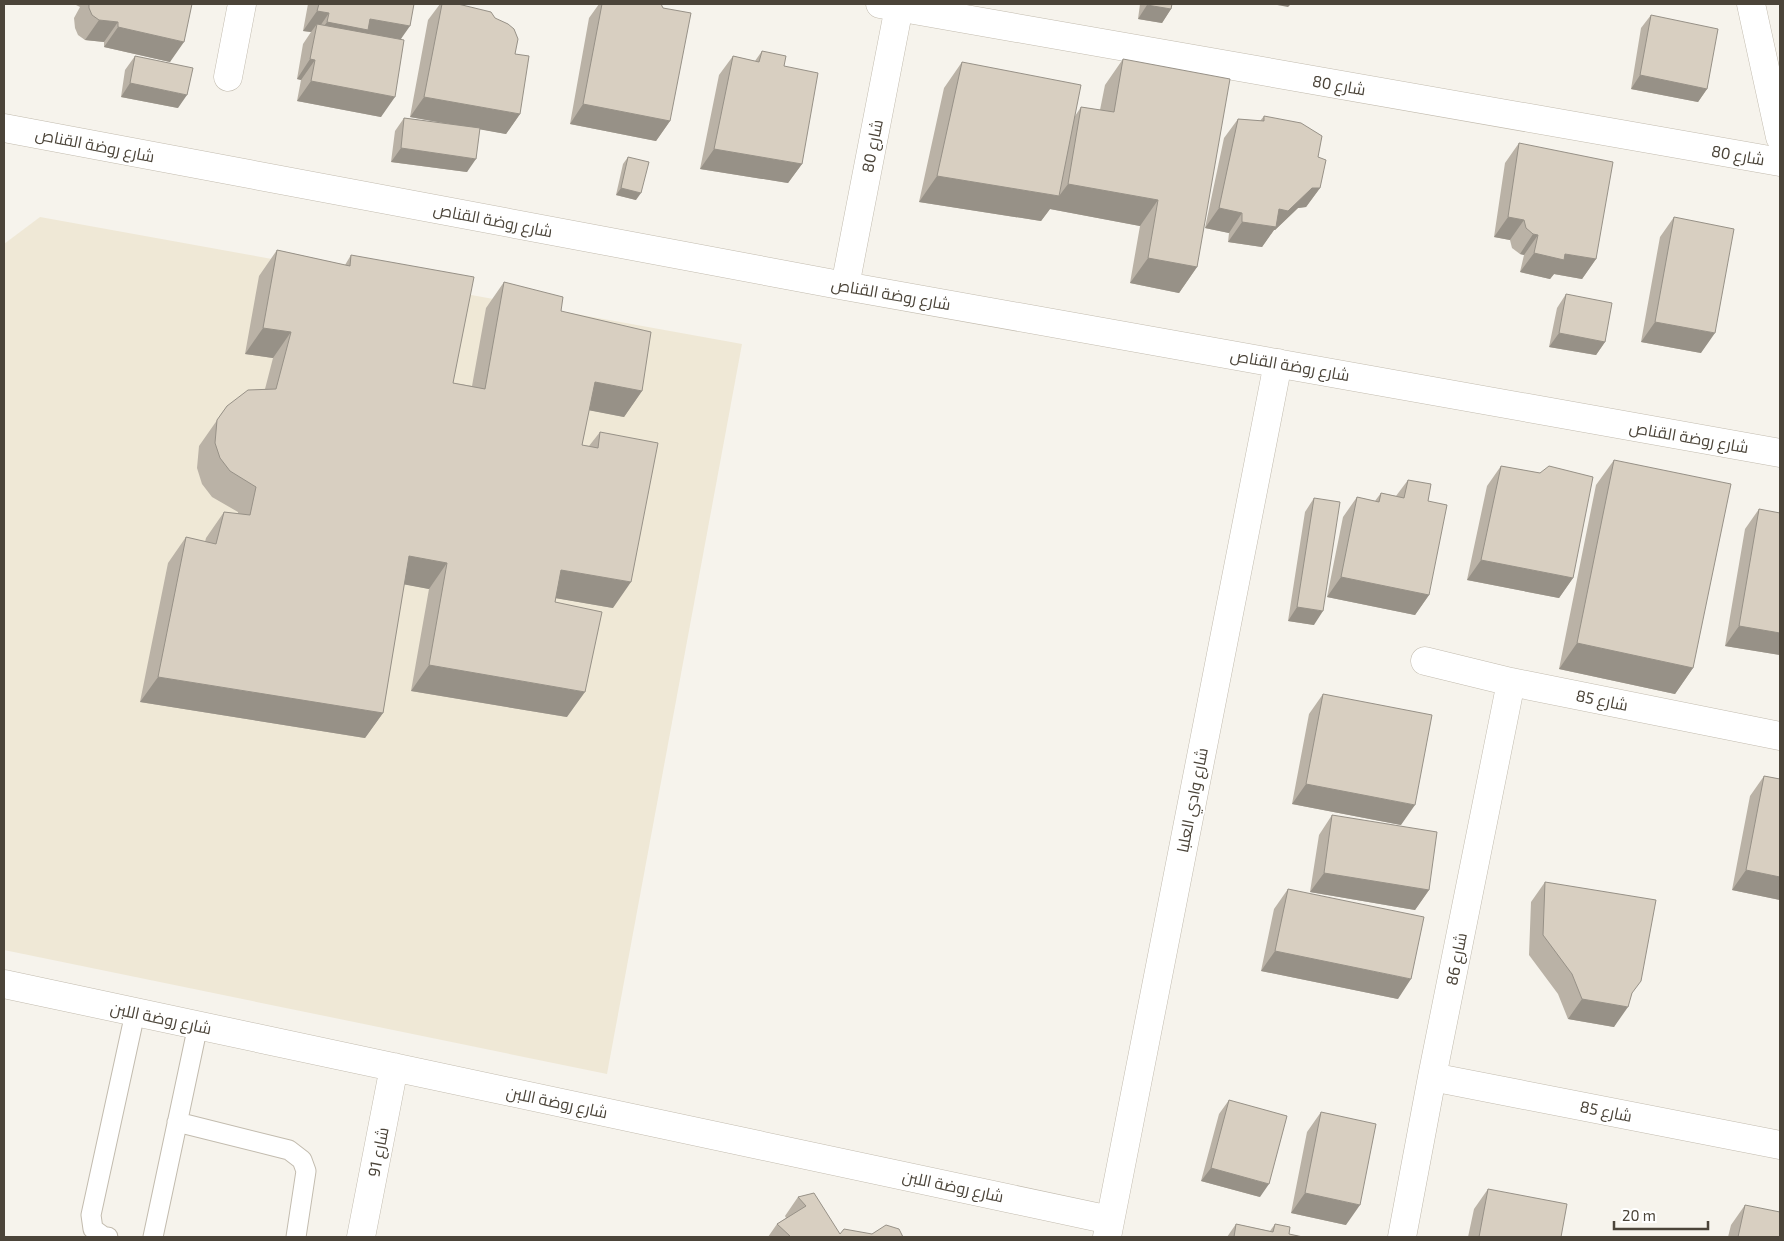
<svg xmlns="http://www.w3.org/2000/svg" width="1784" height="1241" font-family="'Exo 2',Cairo,sans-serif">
<rect width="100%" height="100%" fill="#f6f3ec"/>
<path fill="#efe8d6" d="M40,217L742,344L607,1074L4,950V244Z"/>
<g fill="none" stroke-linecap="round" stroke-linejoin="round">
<defs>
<path id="lane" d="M177,1122L289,1150L302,1160L306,1171L296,1237
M108,1237H104L93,1229L91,1215L135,1013
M153,1237L198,1025"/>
<path id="street" d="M880,4L1780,162
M1751,4L1780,137
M228,77L242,4
M4,128L845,286L1780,453
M845,286L899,7
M1425,661L1511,682L1780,736
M4,984L1110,1220
M1432,1077L1780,1145
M361,1237L394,1067
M1107,1237L1278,363
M1402,1237L1432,1077L1511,682"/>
</defs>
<use href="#lane" stroke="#c2bbae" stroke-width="21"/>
<use href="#street" stroke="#c2bbae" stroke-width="29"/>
<use href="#lane" stroke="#fff" stroke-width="19"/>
<use href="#street" stroke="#fff" stroke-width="28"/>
</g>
<path fill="#bab2a6" d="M74,4H192L170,62L104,47V42L85,40L78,35L75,28L74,18L80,7Z
M308,4H414L401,39L381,117L297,101L301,80L297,79L303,44L311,32L303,31Z
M440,4H458L515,54L520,114L506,134L480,129L467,172L391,162L395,131L404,118L448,124L410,117L428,20Z
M599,4H661L670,121L656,141L570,124L589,18Z
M1140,4H1172L1171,9L1162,23L1138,19Z
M1651,15L1707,89L1698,102L1631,89L1641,28Z
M762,51L784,66L802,164L788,183L700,169L719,75L733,56L755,61Z
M135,56L178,108L121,97L125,70Z
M1123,59L1197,267L1179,293L1130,283L1140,226L1050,209L1041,221L919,202L944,88L962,62L1075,116L1081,107L1100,110L1105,85Z
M1264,116L1318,157L1320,188L1306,207L1298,208L1275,230H1274L1262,247L1228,242L1229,233L1205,228L1224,138L1238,119L1260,121Z
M1519,143L1596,259L1582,279L1554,274L1550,279L1520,272L1524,255L1520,254L1512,248L1510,240L1494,237L1505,163Z
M628,157L636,200L616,195L623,164Z
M1674,217L1701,353L1641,342L1660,237Z
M277,250L345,265L351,255L453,383L472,386L486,308L504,282L561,311L642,391L624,417L589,410L582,445L589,446L600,432L613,608L556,598L555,602L567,717L411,691L429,589L404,584L383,713L365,738L140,702L168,563L186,537L205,542L206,538L224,512L238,514V512L212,497L202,484L197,468L199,446L227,406L265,389L273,358L245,354L259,276Z
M1566,294L1605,342L1596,355L1549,347L1557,308Z
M1614,460L1693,668L1675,694L1559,669L1596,485Z
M1501,466L1540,473L1573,578L1559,598L1467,580L1487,486Z
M1408,480L1428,501L1429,595L1415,615L1327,597L1343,517L1357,497L1375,501L1381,493L1396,496Z
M1314,498V625L1288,621L1305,512Z
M1759,509L1780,655L1725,646L1745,529Z
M1323,694L1401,825L1292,804L1309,714Z
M1764,776L1780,779V900L1732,890L1750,796Z
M1332,815L1429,890L1415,910L1310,892L1319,835Z
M1545,882L1632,993L1614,1027L1568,1019L1558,994L1529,955L1531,902Z
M1288,889L1398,999L1261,971L1274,909Z
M1229,1100L1260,1197L1201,1181L1219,1114Z
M1321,1112L1346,1225L1291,1213L1307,1132Z
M1488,1189L1561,1237H1468L1474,1209Z
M798,1197L840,1234H872L903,1237H768L777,1224L786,1218L785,1216Z
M1745,1205L1780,1237H1728L1731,1225Z
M1236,1224L1270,1231L1275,1224L1289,1234L1303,1237H1227Z"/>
<path fill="#979187" d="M1272,4H1291L1288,7Z
M1147,5L1171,9L1162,23L1138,19Z
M317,11L329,13L316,32L317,24L311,32L303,31Z
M370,19L410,26L396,46L314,40L327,22Z
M99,20L118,22L104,42L85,40Z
M118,27L184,42L170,62L104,47Z
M310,59L315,60L301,80L297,79Z
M1640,75L1707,89L1698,102L1631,89Z
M311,81L395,97L381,117L297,101Z
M130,83L187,95L178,108L121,97Z
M424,97L520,114L506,134L410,117Z
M583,104L670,121L656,141L570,124Z
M401,148L476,159L467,172L391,162Z
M714,149L802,164L788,183L700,169Z
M937,176L1059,196L1068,184L1158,200L1140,226L1050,209L1041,221L919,202Z
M621,188L641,193L636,200L616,195Z
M1312,188H1320L1306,207L1298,208L1275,230H1274L1262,247L1228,242L1242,222L1279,209Z
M1219,208L1242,213L1229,233L1205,228Z
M1508,217L1524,220L1510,240L1494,237Z
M1533,234L1538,235L1524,255L1520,254Z
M1534,253L1565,254L1596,259L1582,279L1554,274L1550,279L1520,272Z
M1148,258L1197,267L1179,293L1130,283Z
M1655,322L1715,333L1701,353L1641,342Z
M263,328L291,332L273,358L245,354Z
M1559,333L1605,342L1596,355L1549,347Z
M595,382L642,391L624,417L577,408Z
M409,556L447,563L429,589L391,582Z
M1481,560L1573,578L1559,598L1467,580Z
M561,570L631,582L613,608L543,596Z
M1341,577L1429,595L1415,615L1327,597Z
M1297,607L1323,611L1314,625L1288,621Z
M1739,626L1780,633V655L1725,646Z
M1577,643L1693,668L1675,694L1559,669Z
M429,665L585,692L567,717L411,691Z
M158,677L383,713L365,738L140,702Z
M1306,784L1415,805L1401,825L1292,804Z
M1746,870L1780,877V900L1732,890Z
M1324,873L1429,890L1415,910L1310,892Z
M1275,951L1411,979L1398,999L1261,971Z
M1582,999L1628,1007L1614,1027L1568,1019Z
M1211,1168L1269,1184L1260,1197L1201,1181Z
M1305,1193L1360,1205L1346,1225L1291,1213Z"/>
<path fill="#d8cfc1" stroke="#979187" d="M89,4H192L184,42L118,27V22L99,20L92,15L89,8Z
M319,4H414L410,26L370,19L368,30L327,22L329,13L317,11Z
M442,4H458L491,12L495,18L508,24L514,29L518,39L515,54L529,56L520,114L424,97Z
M602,4H661L663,8L691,13L670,121L583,104Z
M1147,4H1172L1171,9L1147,5Z
M1651,15L1718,29L1707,89L1640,75Z
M317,24L404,40L395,97L311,81L315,60L310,59Z
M762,51L786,56L784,66L818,73L802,164L714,149L733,56L759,62Z
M135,56L193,68L187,95L130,83Z
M1123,59L1230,79L1197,267L1148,258L1158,200L1068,184L1081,107L1114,112Z
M962,62L1081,85L1059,196L937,176Z
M1264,116L1301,123L1322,136L1318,157L1326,160L1320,188H1312L1288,211L1279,209L1276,227L1242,222V213L1219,208L1238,119L1264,121Z
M404,118L480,128L476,159L401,148Z
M1519,143L1613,162L1596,259L1565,254L1564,260L1534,253L1538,235L1533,234L1526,228L1524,220L1508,217Z
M628,157L649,162L641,193L621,188Z
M1674,217L1734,229L1715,333L1655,322Z
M277,250L350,266L351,255L474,277L453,383L485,389L504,282L563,297L561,311L651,332L642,391L595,382L582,445L598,448L600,432L658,443L631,582L561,570L555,602L602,612L585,692L429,665L447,563L409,556L383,713L158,677L186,537L216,544L224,512L250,515L256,487L230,471L220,458L215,443L217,420L227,406L248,390L276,389L291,332L263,328Z
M1566,294L1612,303L1605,342L1559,333Z
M1614,460L1731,484L1693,668L1577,643Z
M1501,466L1540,473L1549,466L1593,477L1573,578L1481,560Z
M1408,480L1431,484L1428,501L1447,505L1429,595L1341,577L1357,497L1379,502L1381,493L1404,498Z
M1314,498L1340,502L1323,611L1297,607Z
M1759,509L1780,513V633L1739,626Z
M1323,694L1432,715L1415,805L1306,784Z
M1764,776L1780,779V877L1746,870Z
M1332,815L1437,832L1429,890L1324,873Z
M1545,882L1656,900L1641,981L1632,993L1628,1007L1582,999L1572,974L1543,935Z
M1288,889L1424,917L1411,979L1275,951Z
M1229,1100L1287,1116L1269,1184L1211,1168Z
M1321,1112L1376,1124L1360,1205L1305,1193Z
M1488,1189L1567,1204L1561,1237H1479Z
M814,1193L840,1234L844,1229L872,1234L886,1225L899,1229L903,1237H785L790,1236L777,1224L806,1206L798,1197Z
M1745,1205L1780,1212V1237H1738Z
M1236,1224L1273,1232L1275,1224L1290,1227L1289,1234L1303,1237H1234Z"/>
<g text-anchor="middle" stroke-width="4" stroke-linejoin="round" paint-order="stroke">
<g font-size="16" fill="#4b4439" stroke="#fff">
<text transform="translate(1339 85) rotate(10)" y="6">شارع 80</text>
<text transform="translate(95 145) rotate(11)" y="6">شارع روضة القناص</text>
<text transform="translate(872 146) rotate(-79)" y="6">شارع 80</text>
<text transform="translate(1738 155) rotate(10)" y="6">شارع 80</text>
<text transform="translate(493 220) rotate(11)" y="6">شارع روضة القناص</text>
<text transform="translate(891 294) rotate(10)" y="6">شارع روضة القناص</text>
<text transform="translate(1290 365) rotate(10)" y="6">شارع روضة القناص</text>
<text transform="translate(1689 437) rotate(10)" y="6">شارع روضة القناص</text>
<text transform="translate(1602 700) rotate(11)" y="6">شارع 85</text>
<text transform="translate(1192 800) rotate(-79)" y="6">شارع وادي العلبا</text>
<text transform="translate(1456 959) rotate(-79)" y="6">شارع 86</text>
<text transform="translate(161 1018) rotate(12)" y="6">شارع روضة اللبن</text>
<text transform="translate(557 1102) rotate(12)" y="6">شارع روضة اللبن</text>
<text transform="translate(1606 1111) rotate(11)" y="6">شارع 85</text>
<text transform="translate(378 1152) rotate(-79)" y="6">شارع 91</text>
<text transform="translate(953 1186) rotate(12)" y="6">شارع روضة اللبن</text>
</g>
</g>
<rect width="1784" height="1241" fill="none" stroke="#4b4439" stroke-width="10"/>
<path d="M1614 1221v8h94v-8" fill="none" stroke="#4b4439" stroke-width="2.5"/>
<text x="1622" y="1221" font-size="15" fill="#4b4439" stroke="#ffffff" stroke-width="4" paint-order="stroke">20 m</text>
</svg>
